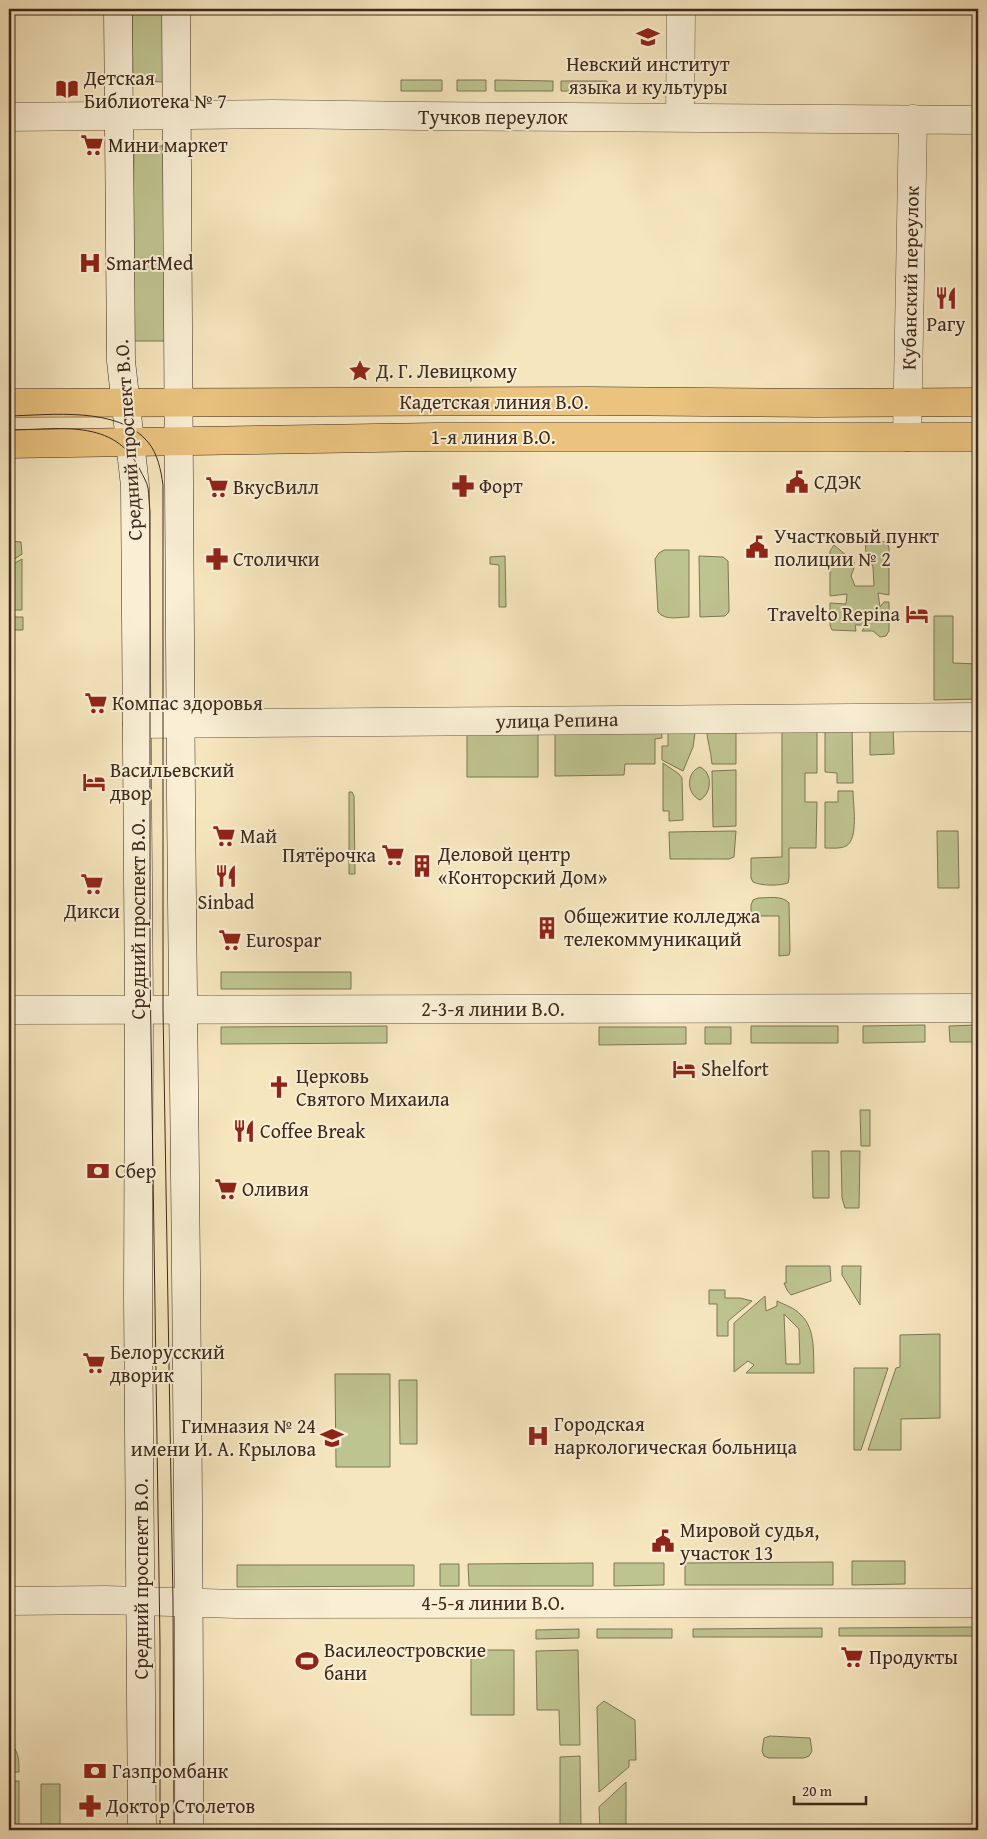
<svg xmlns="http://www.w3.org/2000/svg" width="987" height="1839" font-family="'Gentium Book Plus',serif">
<rect width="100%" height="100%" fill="#f6e6be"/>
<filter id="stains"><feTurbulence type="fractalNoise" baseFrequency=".004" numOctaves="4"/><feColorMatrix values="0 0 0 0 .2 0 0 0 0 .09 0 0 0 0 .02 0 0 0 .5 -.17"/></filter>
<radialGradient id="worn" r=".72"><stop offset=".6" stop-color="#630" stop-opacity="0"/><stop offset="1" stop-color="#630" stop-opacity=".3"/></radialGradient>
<path fill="#bec490" stroke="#7d7656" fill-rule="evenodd" d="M132,9H165L166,82L133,81Z
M401,80H442V91H401Z
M457,80H486V91H457Z
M495,80L553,81V91H495Z
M561,81H607V92L561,91Z
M134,146H168L166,341H132Z
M865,540L887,542L889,548V595L878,593L880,607L884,602H889V631L886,636L880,637L873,631H862L866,625H855L856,631L832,630L830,625V603L846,604L847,594L830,596V551L834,545L854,562V568L851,576L855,586H874L873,567L866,553Z
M9,541L21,542L22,554L10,562V566L22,559V610H9Z
M664,550H689V617C679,617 665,621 658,612L655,559L659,553Z
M505,556L506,607H499V565L490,564V557Z
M699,556L723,557L728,561L729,609V612L725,616L700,617Z
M934,616H953V663L978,664V699L934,700Z
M9,617H23V630H9Z
M661,725L662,738L655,739V764H625L624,775L555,776V734Z
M668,725L696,726L693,747L683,771L662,760V746H668Z
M706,726H736V764H712C711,751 707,740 706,726Z
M782,726H817V773H805V802H817L816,848H789V878L788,883C778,886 762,886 753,882L751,878V858L782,857Z
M825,726H852L853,783H837V773L825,772Z
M870,726H893L894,754L870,755Z
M467,727L538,733V777H467Z
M663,763L679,774L682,778L683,820L669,821V811H663Z
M700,767C713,773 712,793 700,800C686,794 686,772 700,767Z
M736,770V826L713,827L712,771Z
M838,791H853C853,804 859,839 846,846C840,849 832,848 825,848V802H838Z
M349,792H352L354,796L355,874H349Z
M736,831L734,857L729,859H670L669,832Z
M937,831H958L959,888H938Z
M758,898C768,898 782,895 789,903L790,951L789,955L779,956V916H751V905L753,900Z
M221,972H351V989H221Z
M925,1025V1042L863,1043V1026Z
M978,1025V1042H950L949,1026Z
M387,1026V1043L221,1044V1027Z
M751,1026H838V1043H751Z
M599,1027H686V1044L599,1045Z
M705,1027H731V1044H705Z
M860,1110H870V1146H861Z
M812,1151H829V1198H813Z
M841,1151H860L859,1208H845L842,1198Z
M786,1266H830L831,1281L791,1295L787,1290L784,1283H786Z
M842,1266H861L860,1305L842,1275Z
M709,1290H725V1298H740L752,1301L728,1321V1336H717V1304H709Z
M765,1296L766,1311L777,1306V1301C785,1305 795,1308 801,1315C816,1329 813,1354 814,1373H746L754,1365L748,1361L734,1372V1323ZM784,1314L799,1329L800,1364H786Z
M940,1334V1418L901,1419V1450H868L896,1368L900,1367V1335Z
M854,1368H888L861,1450H854Z
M335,1374H390V1467H336Z
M399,1380H417V1444H400Z
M852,1561H905V1584L852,1585Z
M833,1562V1585H685V1563Z
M593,1563V1586H469L468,1564Z
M614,1563H664V1585L614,1586Z
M440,1564H459V1586H440Z
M237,1565H414V1586L237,1587Z
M978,1627V1636H839V1628Z
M822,1628V1637H693V1629Z
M579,1629V1638L536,1639V1630Z
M597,1629H672V1638H597Z
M471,1650H514V1715H471Z
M578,1650L580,1745H560L559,1710H537L536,1651Z
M604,1701L635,1720L636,1760H629V1767L599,1792L597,1707Z
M770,1736L810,1738L812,1751L809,1756L804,1758H769L764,1756L762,1751L764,1738Z
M9,1742C19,1751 19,1759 19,1772H9Z
M580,1756L581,1830H560V1757Z
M9,1781H19V1830H15L9,1823Z
M626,1782V1830H600L599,1807Z
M41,1784H60V1830H41Z"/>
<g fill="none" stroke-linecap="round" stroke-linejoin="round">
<defs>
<path id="street" d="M9,117L273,114L421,116L978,120
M680,118L681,9
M907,437L913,119
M137,724L978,717
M9,1010L978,1008
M9,1601L106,1600L236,1604L978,1603"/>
<path id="secondary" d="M118,9L121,361L135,486L139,1009L138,1297L142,1830
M176,9C179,271 178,534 181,796C184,1141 190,1485 189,1830"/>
<path id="primary" d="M9,403L590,401L818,403L978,402
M9,444L435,437H978"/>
</defs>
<use href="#street" stroke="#6a5844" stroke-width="29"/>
<use href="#secondary" stroke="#3c281c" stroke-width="29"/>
<use href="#primary" stroke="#3c281c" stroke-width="29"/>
<use href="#street" stroke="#f9efd5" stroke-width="28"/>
<use href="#secondary" stroke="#f9efd5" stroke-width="28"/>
<use href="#primary" stroke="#ebc37f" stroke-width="28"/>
<path stroke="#3c281c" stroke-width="1" d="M9,416C51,415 118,406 148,442C158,454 161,471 163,485V1009L173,1602L174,1830
M9,430C58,430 115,417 140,470C143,476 147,482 148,488C149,495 149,503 150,511V969L160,1644V1830"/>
</g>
<defs>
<symbol id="university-bare" viewBox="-9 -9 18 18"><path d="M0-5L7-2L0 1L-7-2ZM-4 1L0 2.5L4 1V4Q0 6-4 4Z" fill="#8f2418" stroke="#f9efd5" stroke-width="2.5" paint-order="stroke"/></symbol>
<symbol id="library-bare" viewBox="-9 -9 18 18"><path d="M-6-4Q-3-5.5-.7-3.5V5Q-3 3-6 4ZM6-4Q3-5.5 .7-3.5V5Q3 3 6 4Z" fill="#8f2418" stroke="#f9efd5" stroke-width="2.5" paint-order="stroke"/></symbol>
<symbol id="supermarket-bare" viewBox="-9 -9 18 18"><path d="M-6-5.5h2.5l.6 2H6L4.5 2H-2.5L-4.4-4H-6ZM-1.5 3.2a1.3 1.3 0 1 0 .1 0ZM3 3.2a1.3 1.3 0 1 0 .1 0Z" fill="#8f2418" stroke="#f9efd5" stroke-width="2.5" paint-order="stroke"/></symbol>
<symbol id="hospital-bare" viewBox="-9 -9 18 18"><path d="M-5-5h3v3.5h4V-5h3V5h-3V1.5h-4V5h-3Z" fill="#8f2418" stroke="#f9efd5" stroke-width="2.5" paint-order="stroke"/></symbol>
<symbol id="restaurant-bare" viewBox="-9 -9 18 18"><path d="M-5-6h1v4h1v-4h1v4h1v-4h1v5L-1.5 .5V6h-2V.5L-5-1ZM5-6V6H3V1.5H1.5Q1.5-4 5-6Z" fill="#8f2418" stroke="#f9efd5" stroke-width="2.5" paint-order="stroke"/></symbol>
<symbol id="sight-bare" viewBox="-9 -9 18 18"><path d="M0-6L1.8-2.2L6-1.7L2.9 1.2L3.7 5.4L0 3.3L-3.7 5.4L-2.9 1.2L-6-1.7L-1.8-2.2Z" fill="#8f2418" stroke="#f9efd5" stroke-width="2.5" paint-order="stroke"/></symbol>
<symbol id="civic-bare" viewBox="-9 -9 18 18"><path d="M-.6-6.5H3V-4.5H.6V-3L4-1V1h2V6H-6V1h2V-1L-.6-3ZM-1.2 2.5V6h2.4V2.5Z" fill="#8f2418" stroke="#f9efd5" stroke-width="2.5" paint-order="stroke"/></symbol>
<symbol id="pharmacy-bare" viewBox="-9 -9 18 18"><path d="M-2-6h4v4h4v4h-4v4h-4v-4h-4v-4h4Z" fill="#8f2418" stroke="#f9efd5" stroke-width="2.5" paint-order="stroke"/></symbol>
<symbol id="hotel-bare" viewBox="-9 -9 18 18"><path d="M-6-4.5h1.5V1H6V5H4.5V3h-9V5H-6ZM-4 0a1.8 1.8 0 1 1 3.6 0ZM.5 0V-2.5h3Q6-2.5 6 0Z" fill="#8f2418" stroke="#f9efd5" stroke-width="2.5" paint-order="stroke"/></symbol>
<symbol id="building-bare" viewBox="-9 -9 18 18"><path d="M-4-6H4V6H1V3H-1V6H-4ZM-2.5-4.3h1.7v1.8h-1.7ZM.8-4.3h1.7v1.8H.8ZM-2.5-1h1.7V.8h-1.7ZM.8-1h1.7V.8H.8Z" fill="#8f2418" stroke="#f9efd5" stroke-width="2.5" paint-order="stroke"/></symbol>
<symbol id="church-bare" viewBox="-9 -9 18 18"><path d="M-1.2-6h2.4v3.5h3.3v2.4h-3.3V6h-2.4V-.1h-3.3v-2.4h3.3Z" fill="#8f2418" stroke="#f9efd5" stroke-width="2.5" paint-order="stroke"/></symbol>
<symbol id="bank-bare" viewBox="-9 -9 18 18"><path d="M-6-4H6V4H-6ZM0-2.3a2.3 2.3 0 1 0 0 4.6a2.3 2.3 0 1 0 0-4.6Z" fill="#8f2418" stroke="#f9efd5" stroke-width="2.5" paint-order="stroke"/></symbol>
<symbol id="school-bare" viewBox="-9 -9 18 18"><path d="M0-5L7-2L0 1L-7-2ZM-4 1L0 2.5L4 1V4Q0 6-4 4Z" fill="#8f2418" stroke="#f9efd5" stroke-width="2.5" paint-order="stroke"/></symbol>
<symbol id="stadium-bare" viewBox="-9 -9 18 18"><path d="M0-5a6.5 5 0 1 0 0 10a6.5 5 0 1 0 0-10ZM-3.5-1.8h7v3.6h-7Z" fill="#8f2418" stroke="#f9efd5" stroke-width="2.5" paint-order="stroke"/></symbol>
</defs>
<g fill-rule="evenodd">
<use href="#university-bare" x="632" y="21" width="32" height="32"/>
<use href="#library-bare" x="51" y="73" width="32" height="32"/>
<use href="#supermarket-bare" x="76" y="129" width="32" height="32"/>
<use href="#hospital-bare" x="74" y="247" width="32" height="32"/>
<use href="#restaurant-bare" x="930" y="282" width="32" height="32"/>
<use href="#sight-bare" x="344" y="355" width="32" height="32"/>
<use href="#civic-bare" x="781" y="466" width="32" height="32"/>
<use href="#pharmacy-bare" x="447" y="470" width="32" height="32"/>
<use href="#supermarket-bare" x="201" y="471" width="32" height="32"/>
<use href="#civic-bare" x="741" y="531" width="32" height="32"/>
<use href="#pharmacy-bare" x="201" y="543" width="32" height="32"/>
<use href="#hotel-bare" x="901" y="598" width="32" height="32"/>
<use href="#supermarket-bare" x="80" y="687" width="32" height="32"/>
<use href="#hotel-bare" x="78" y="766" width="32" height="32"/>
<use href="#supermarket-bare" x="208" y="820" width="32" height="32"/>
<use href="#supermarket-bare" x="377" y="839" width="32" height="32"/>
<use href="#building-bare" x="406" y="850" width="32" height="32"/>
<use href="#restaurant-bare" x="210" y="860" width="32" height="32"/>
<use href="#supermarket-bare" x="76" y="868" width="32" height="32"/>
<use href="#building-bare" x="531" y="912" width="32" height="32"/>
<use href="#supermarket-bare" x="214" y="924" width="32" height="32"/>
<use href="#hotel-bare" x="668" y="1053" width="32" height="32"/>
<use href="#church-bare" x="263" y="1071" width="32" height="32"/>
<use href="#restaurant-bare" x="228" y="1115" width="32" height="32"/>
<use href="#bank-bare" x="82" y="1155" width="32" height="32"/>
<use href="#supermarket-bare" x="210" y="1173" width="32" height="32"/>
<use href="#supermarket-bare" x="78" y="1347" width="32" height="32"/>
<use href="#hospital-bare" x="522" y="1420" width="32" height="32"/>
<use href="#school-bare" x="316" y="1422" width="32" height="32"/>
<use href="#civic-bare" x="647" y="1525" width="32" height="32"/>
<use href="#supermarket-bare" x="836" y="1641" width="32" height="32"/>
<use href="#stadium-bare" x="291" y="1645" width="32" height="32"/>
<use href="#bank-bare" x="79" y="1755" width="32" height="32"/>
<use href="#pharmacy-bare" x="74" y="1790" width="32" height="32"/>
</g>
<g text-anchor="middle" stroke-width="4" stroke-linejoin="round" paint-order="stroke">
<g font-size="20" fill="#3c281c" stroke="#f9efd5" text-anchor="start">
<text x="648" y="71" text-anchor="middle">Невский институт<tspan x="648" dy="23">языка и культуры</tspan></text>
<text x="84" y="85">Детская<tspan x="84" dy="23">Библиотека № 7</tspan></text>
<text x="108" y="152">Мини маркет</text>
<text x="106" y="270">SmartMed</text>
<text x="946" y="331" text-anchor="middle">Рагу</text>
<text x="376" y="378">Д. Г. Левицкому</text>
<text x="814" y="489">СДЭК</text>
<text x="479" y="493">Форт</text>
<text x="233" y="494">ВкусВилл</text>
<text x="774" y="543">Участковый пункт<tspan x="774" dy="23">полиции № 2</tspan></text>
<text x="233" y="566">Столички</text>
<text x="900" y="621" text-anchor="end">Travelto Repina</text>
<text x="112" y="710">Компас здоровья</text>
<text x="110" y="777">Васильевский<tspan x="110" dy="23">двор</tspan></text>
<text x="240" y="843">Май</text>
<text x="438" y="861">Деловой центр<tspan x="438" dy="23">«Конторский Дом»</tspan></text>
<text x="376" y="862" text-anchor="end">Пятёрочка</text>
<text x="226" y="909" text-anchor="middle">Sinbad</text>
<text x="92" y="918" text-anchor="middle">Дикси</text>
<text x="564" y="923">Общежитие колледжа<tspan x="564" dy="23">телекоммуникаций</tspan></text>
<text x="246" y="947">Eurospar</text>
<text x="701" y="1076">Shelfort</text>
<text x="296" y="1083">Церковь<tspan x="296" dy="23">Святого Михаила</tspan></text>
<text x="260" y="1138">Coffee Break</text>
<text x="115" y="1178">Сбер</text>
<text x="242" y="1196">Оливия</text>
<text x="110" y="1359">Белорусский<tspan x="110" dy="23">дворик</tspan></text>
<text x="554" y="1431">Городская<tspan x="554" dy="23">наркологическая больница</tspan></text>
<text x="316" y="1433" text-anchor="end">Гимназия № 24<tspan x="316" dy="23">имени И. А. Крылова</tspan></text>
<text x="680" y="1537">Мировой судья,<tspan x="680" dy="23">участок 13</tspan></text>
<text x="324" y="1657">Василеостровские<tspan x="324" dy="23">бани</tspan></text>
<text x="869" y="1664">Продукты</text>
<text x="112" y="1778">Газпромбанк</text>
<text x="106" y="1813">Доктор Столетов</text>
</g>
<g font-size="20" fill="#3c281c" stroke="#f9efd5">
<text x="493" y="124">Тучков переулок</text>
<text transform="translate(910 278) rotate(-89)" y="7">Кубанский переулок</text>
<text x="494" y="409">Кадетская линия В.О.</text>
<text x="493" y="444">1-я линия В.О.</text>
<text transform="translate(128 440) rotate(-94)" y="7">Средний проспект В.О.</text>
<text transform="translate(557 720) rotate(-1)" y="7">улица Репина</text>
<text transform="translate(138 919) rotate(-90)" y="7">Средний проспект В.О.</text>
<text x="493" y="1016">2-3-я линии В.О.</text>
<text transform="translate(141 1579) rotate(-90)" y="7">Средний проспект В.О.</text>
<text x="493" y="1610">4-5-я линии В.О.</text>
</g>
</g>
<rect width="987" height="1839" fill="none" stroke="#f6e6be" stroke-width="30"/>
<rect x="10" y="10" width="967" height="1819" fill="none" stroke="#3c281c" stroke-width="2.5"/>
<rect x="15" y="15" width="957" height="1809" fill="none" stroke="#3c281c"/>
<path d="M794 1796v8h72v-8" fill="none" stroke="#3c281c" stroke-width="2.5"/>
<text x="802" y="1796" font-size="15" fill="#3c281c" stroke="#f9efd5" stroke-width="4" paint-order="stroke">20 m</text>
<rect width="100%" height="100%" filter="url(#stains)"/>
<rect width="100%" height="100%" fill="url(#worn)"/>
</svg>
